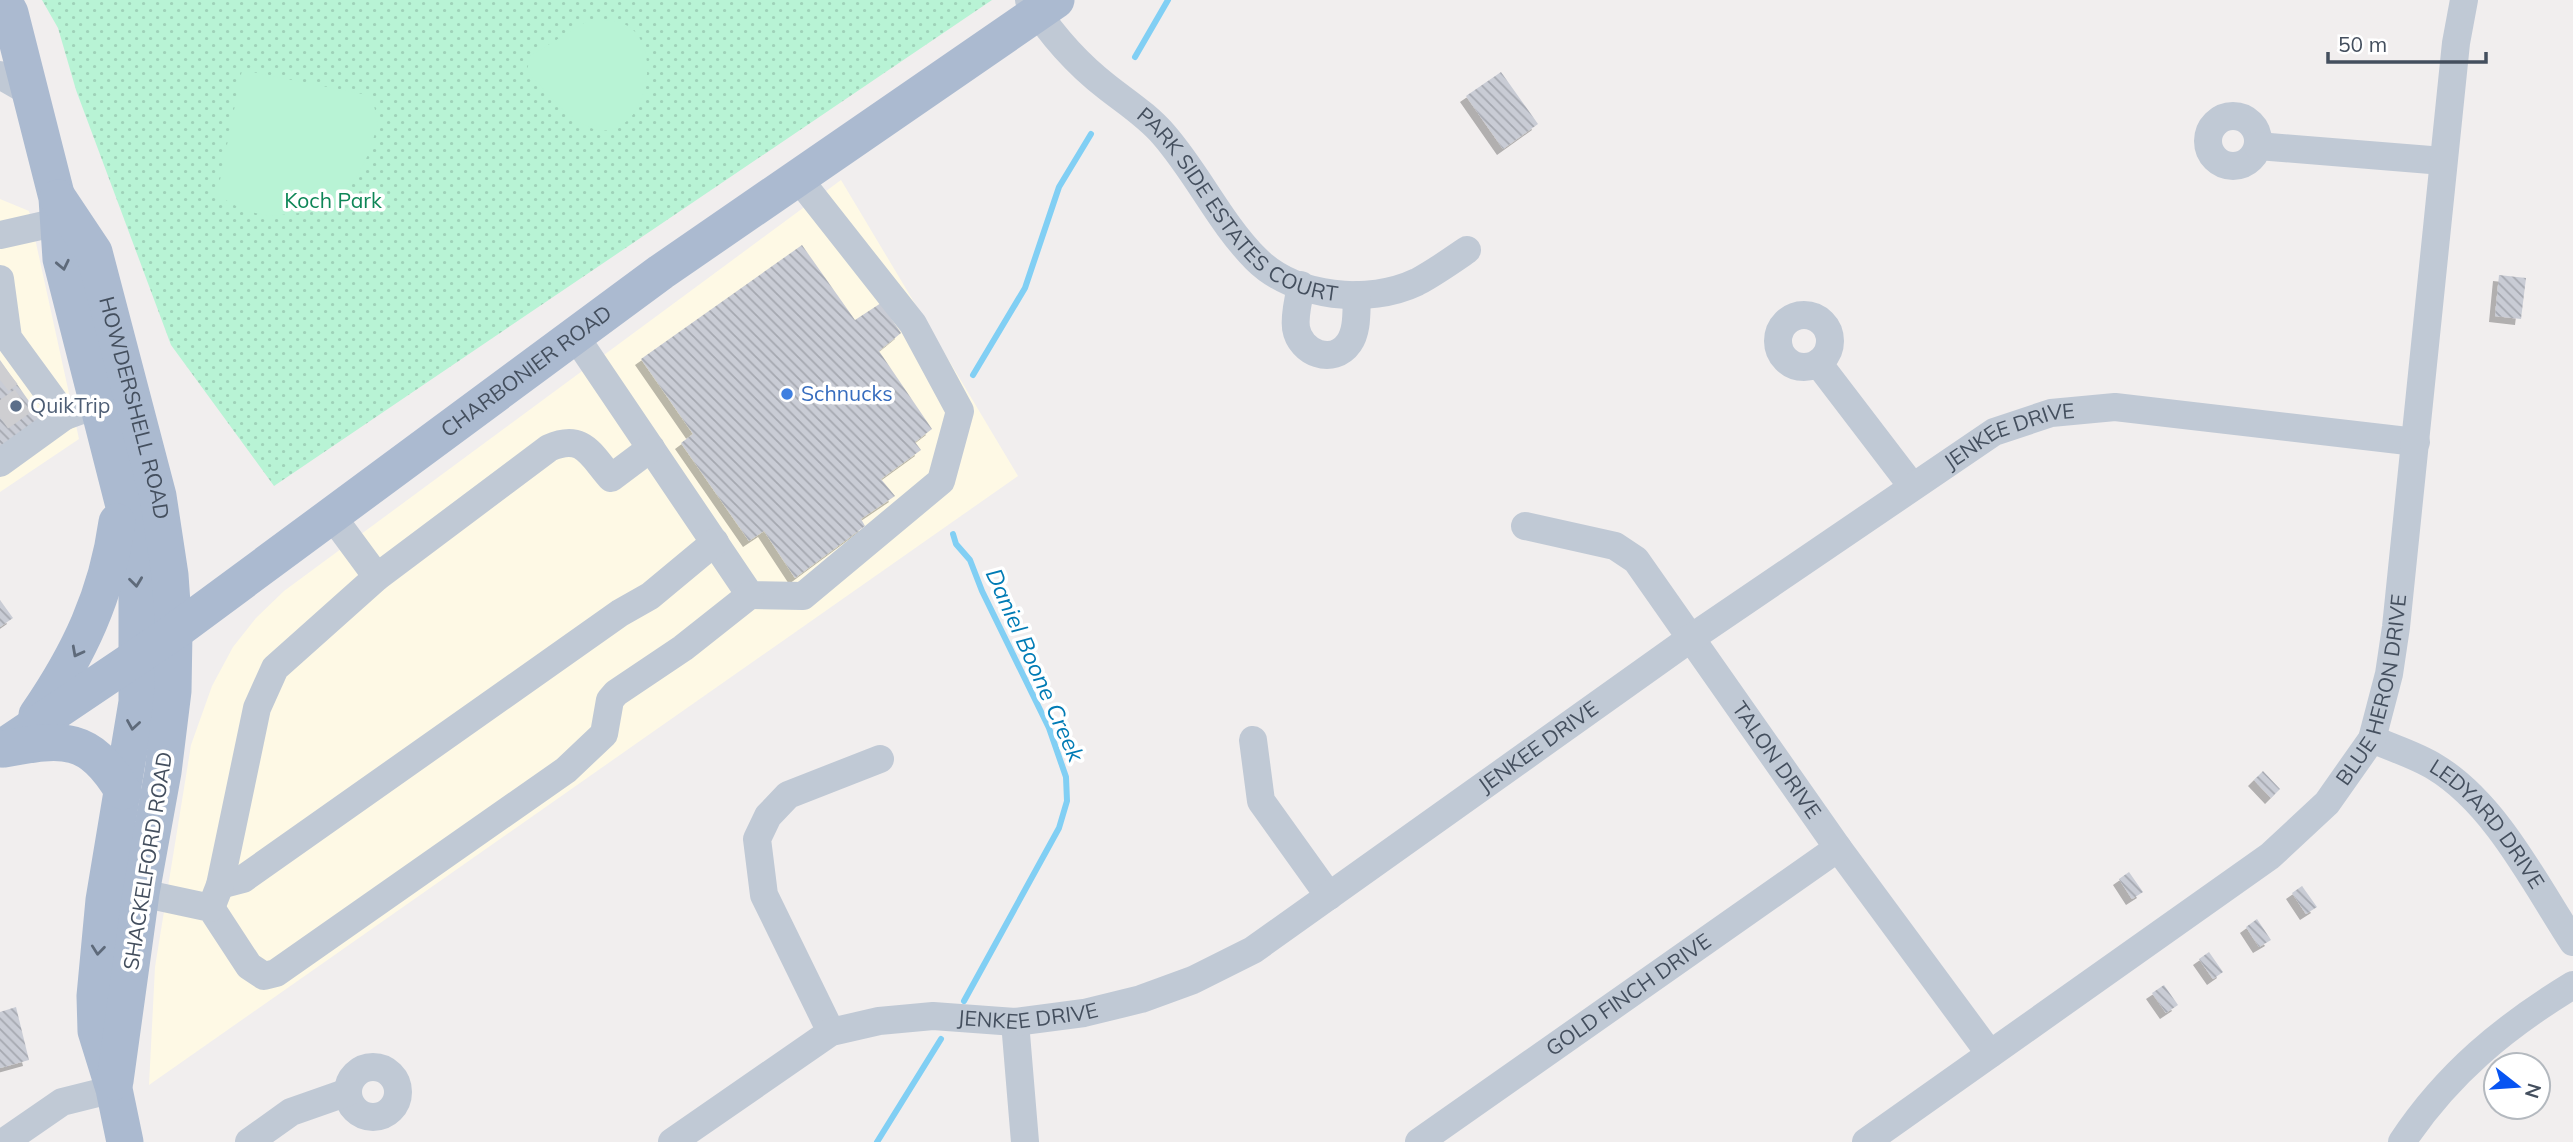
<svg xmlns="http://www.w3.org/2000/svg" width="2573" height="1142" font-family="Mulish,sans-serif">
<defs>
<pattern id="green-dots" width="8" height="8" patternUnits="userSpaceOnUse" patternTransform="scale(1.75)"><rect width="8" height="8" fill="#b8f3d5"/><path d="M2 2h.1M6 6h.1" fill="none" stroke="#9fd2b9" stroke-width="1.8" stroke-linecap="round"/></pattern>
<pattern id="building-back-hatch" width="6" height="6" patternUnits="userSpaceOnUse" patternTransform="scale(1.75)"><rect width="6" height="6" fill="#c9ccd5"/><path d="M-1 5l2 2M0 0l6 6M5-1l2 2" fill="none" stroke="#a5a8b0"/></pattern>
<filter id="shadow"><feDropShadow dx="-6" dy="6" stdDeviation="0" flood-color="#0004"/></filter>
</defs>
<rect width="100%" height="100%" fill="#f1eeee"/>
<path fill="#fef9e5" d="M841,180L1018,476L149,1085L155,967L191,745L212,686L233,647L256,618L284,591Z
M0,199L29,211L79,439L0,492Z"/>
<path fill="url(#green-dots)" d="M42,0H992L274,486L171,345L76,90L58,28Z"/>
<path fill="#b8f3d5" d="M589,20C601,20 615,19 626,25C668,47 643,148 591,128C565,117 546,91 527,71L530,56Z
M242,70L372,96L378,124L368,155L356,178L326,203L300,213L271,216L245,211L217,195Z"/>
<g fill="none" stroke-linecap="round" stroke-linejoin="round">
<path stroke="#81cff4" stroke-width="6" d="M1135,57L1168,0
M973,375L1025,288L1059,187L1091,134
M953,534L956,544L970,560L982,591L1049,728L1066,777L1067,801L1059,828L964,1001
M877,1142L941,1039"/>
</g>
<path fill="url(#building-back-hatch)" filter="url(#shadow)" d="M1501,72L1538,124L1503,149L1466,96Z
M802,245L855,320L881,303L901,333L879,351L932,429L915,442L921,450L881,479L895,496L861,519L865,526L795,578L764,531L749,541L681,443L693,434L641,359Z
M2499,275L2526,278L2521,319L2495,316Z
M0,360L38,414L40,424L0,453Z
M0,600L13,618L0,627Z
M2263,771L2280,789L2271,798L2254,780Z
M2129,872L2143,892L2132,899L2119,879Z
M2302,886L2317,907L2306,914L2292,893Z
M2257,919L2271,940L2259,947L2246,927Z
M2209,952L2223,972L2213,979L2199,959Z
M2164,985L2178,1005L2166,1013L2152,993Z
M16,1007L29,1060L0,1068V1012Z"/>
<g fill="none" stroke-linecap="round" stroke-linejoin="round">
<path stroke="#ceced1" stroke-width="28" stroke-dasharray="28 14" stroke-linecap="butt" d="M0,380L9,373
M0,417L27,398"/>
<g stroke="#c0c9d5" stroke-width="28">
<path id="s1" d="M1029,0C1050,33 1076,63 1107,87C1126,102 1148,116 1164,135C1198,174 1220,223 1256,259C1295,298 1369,305 1417,282C1434,273 1451,261 1467,250"/>
<path d="M0,75L31,93"/>
<circle cx="2233" cy="141" r="25"/>
<path d="M2258,146L2443,161"/>
<path d="M0,235L58,222"/>
<path d="M0,279L8,338L65,416L98,404"/>
<path d="M1301,285C1299,299 1294,315 1296,328C1300,353 1333,366 1349,343C1358,330 1356,311 1357,295"/>
<circle cx="1804" cy="341" r="26"/>
<path d="M575,336L750,595L803,596L941,481L960,411L913,324L798,178"/>
<path d="M1818,363L1912,486"/>
<path d="M0,463L65,416"/>
<path d="M332,516L377,577"/>
<path id="s2" d="M1525,526L1615,546L1636,560L1838,848L1990,1054"/>
<path id="s3" d="M2372,739C2392,748 2416,755 2435,767C2496,804 2535,884 2573,942"/>
<path d="M1253,740L1261,801L1329,896"/>
<path d="M220,885L243,879L620,613L650,596L715,542"/>
<path d="M141,893L211,908L249,966L264,976L276,973L566,770L604,734L610,700L616,693L683,648L750,595"/>
<path d="M211,908L220,885L257,708L275,668L377,577L549,448C583,433 590,454 611,478L651,448"/>
<path d="M1015,1022L1025,1142"/>
<path d="M831,1032L764,895L757,839L768,816L788,795L880,759"/>
<circle cx="373" cy="1092" r="25"/>
<path d="M4,1142L62,1102L114,1089"/>
<path d="M249,1142L291,1112L348,1092"/>
<path id="s4" d="M672,1142L831,1032L879,1021L933,1016L1015,1022L1084,1013L1141,999L1193,980L1253,950L1691,638L1994,432L2051,413L2115,407L2416,442"/>
<path id="s5" d="M1419,1142L1838,848"/>
<path id="s6" d="M1866,1142L2270,856L2327,803L2372,739L2389,674L2396,627L2456,43L2464,0"/>
<path d="M2402,1142C2447,1074 2504,1027 2573,985"/>
</g>
<g stroke="#abbad0" stroke-width="37">
<path d="M3,0L10,13L57,198L61,259L125,510L137,591V702L104,900L95,996L96,1031L114,1089L125,1142"/>
<path id="s7" d="M58,198L94,252L158,496L170,575L174,632L173,691L163,772L141,893L115,1081"/>
<path d="M37,715C79,654 107,595 117,522"/>
<path id="s8" d="M0,749L174,632L661,272L1056,0"/>
<path d="M4,749C64,738 89,735 123,791"/>
</g>
</g>
<defs><path id="oneway-chevron" d="M-2-3.5L2.5 0L-2 3.5" fill="none" stroke-width="1.6" stroke-linecap="round" stroke-linejoin="round" transform="scale(1.75)"/></defs>
<g stroke="#5e6a7a">
<use href="#oneway-chevron" transform="translate(63 265) rotate(78)"/>
<use href="#oneway-chevron" transform="translate(136 582) rotate(83)"/>
<use href="#oneway-chevron" transform="translate(77 652) rotate(118)"/>
<use href="#oneway-chevron" transform="translate(133 725) rotate(99)"/>
<use href="#oneway-chevron" transform="translate(98 950) rotate(96)"/>
</g>
<circle fill="#3f7fe0" stroke="#fff" stroke-width="2.5" cx="787" cy="394" r="7"/>
<circle fill="#5c6f8a" stroke="#fff" stroke-width="2.5" cx="16" cy="406" r="7"/>
<g text-anchor="middle" stroke-width="7" stroke-linejoin="round" paint-order="stroke">
<g font-size="21" fill="#444f5e" stroke="#fff">
<text dy="7" stroke="none"><textPath href="#s1" startOffset="298">PARK SIDE ESTATES COURT</textPath></text>
<text dy="7" stroke="none"><textPath href="#s8" startOffset="648">CHARBONIER ROAD</textPath></text>
<text dy="7" stroke="none"><textPath href="#s7" startOffset="226">HOWDERSHELL ROAD</textPath></text>
<text dy="7" stroke="none"><textPath href="#s4" startOffset="1547">JENKEE DRIVE</textPath></text>
<text dy="7" stroke="none"><textPath href="#s6" startOffset="698">BLUE HERON DRIVE</textPath></text>
<text dy="7" stroke="none"><textPath href="#s4" startOffset="980">JENKEE DRIVE</textPath></text>
<text dy="7" stroke="none"><textPath href="#s2" startOffset="362">TALON DRIVE</textPath></text>
<text dy="7" stroke="none"><textPath href="#s3" startOffset="147">LEDYARD DRIVE</textPath></text>
<text transform="translate(148 861) rotate(-81)" y="7">SHACKELFORD ROAD</text>
<text dy="7" stroke="none"><textPath href="#s5" startOffset="256">GOLD FINCH DRIVE</textPath></text>
<text dy="7" stroke="none"><textPath href="#s4" startOffset="392">JENKEE DRIVE</textPath></text>
</g>
<g font-size="21" fill="#0e8657" stroke="#fff">
<text x="333" y="208">Koch Park</text>
</g>
<g font-size="21" fill="#366cbe" stroke="#fff" text-anchor="start">
<text x="801" y="401">Schnucks</text>
</g>
<g font-size="21" fill="#4e5e75" stroke="#fff" text-anchor="start">
<text x="30" y="413">QuikTrip</text>
</g>
<g font-size="23" font-style="italic" fill="#007bb5" stroke="#fff">
<text transform="translate(1035 665) rotate(66)" y="8">Daniel Boone Creek</text>
</g>
</g>
<g transform="translate(2517 1086) rotate(107)"><circle r="33" fill="#ffffff" stroke="#b4b9bf" stroke-width="2"/>
<path d="M0-5L12 26L0 18L-12 26Z" fill="#0754f2"/>
<text y="-10" font-size="19" font-weight="bold" text-anchor="middle" fill="#444f5e">N</text>
</g>
<path d="M2328 52v10h158v-10" fill="none" stroke="#444f5e" stroke-width="3.5"/>
<text x="2338" y="52" font-size="21" fill="#444f5e" stroke="#ffffff" stroke-width="5" paint-order="stroke">50 m</text>
</svg>
